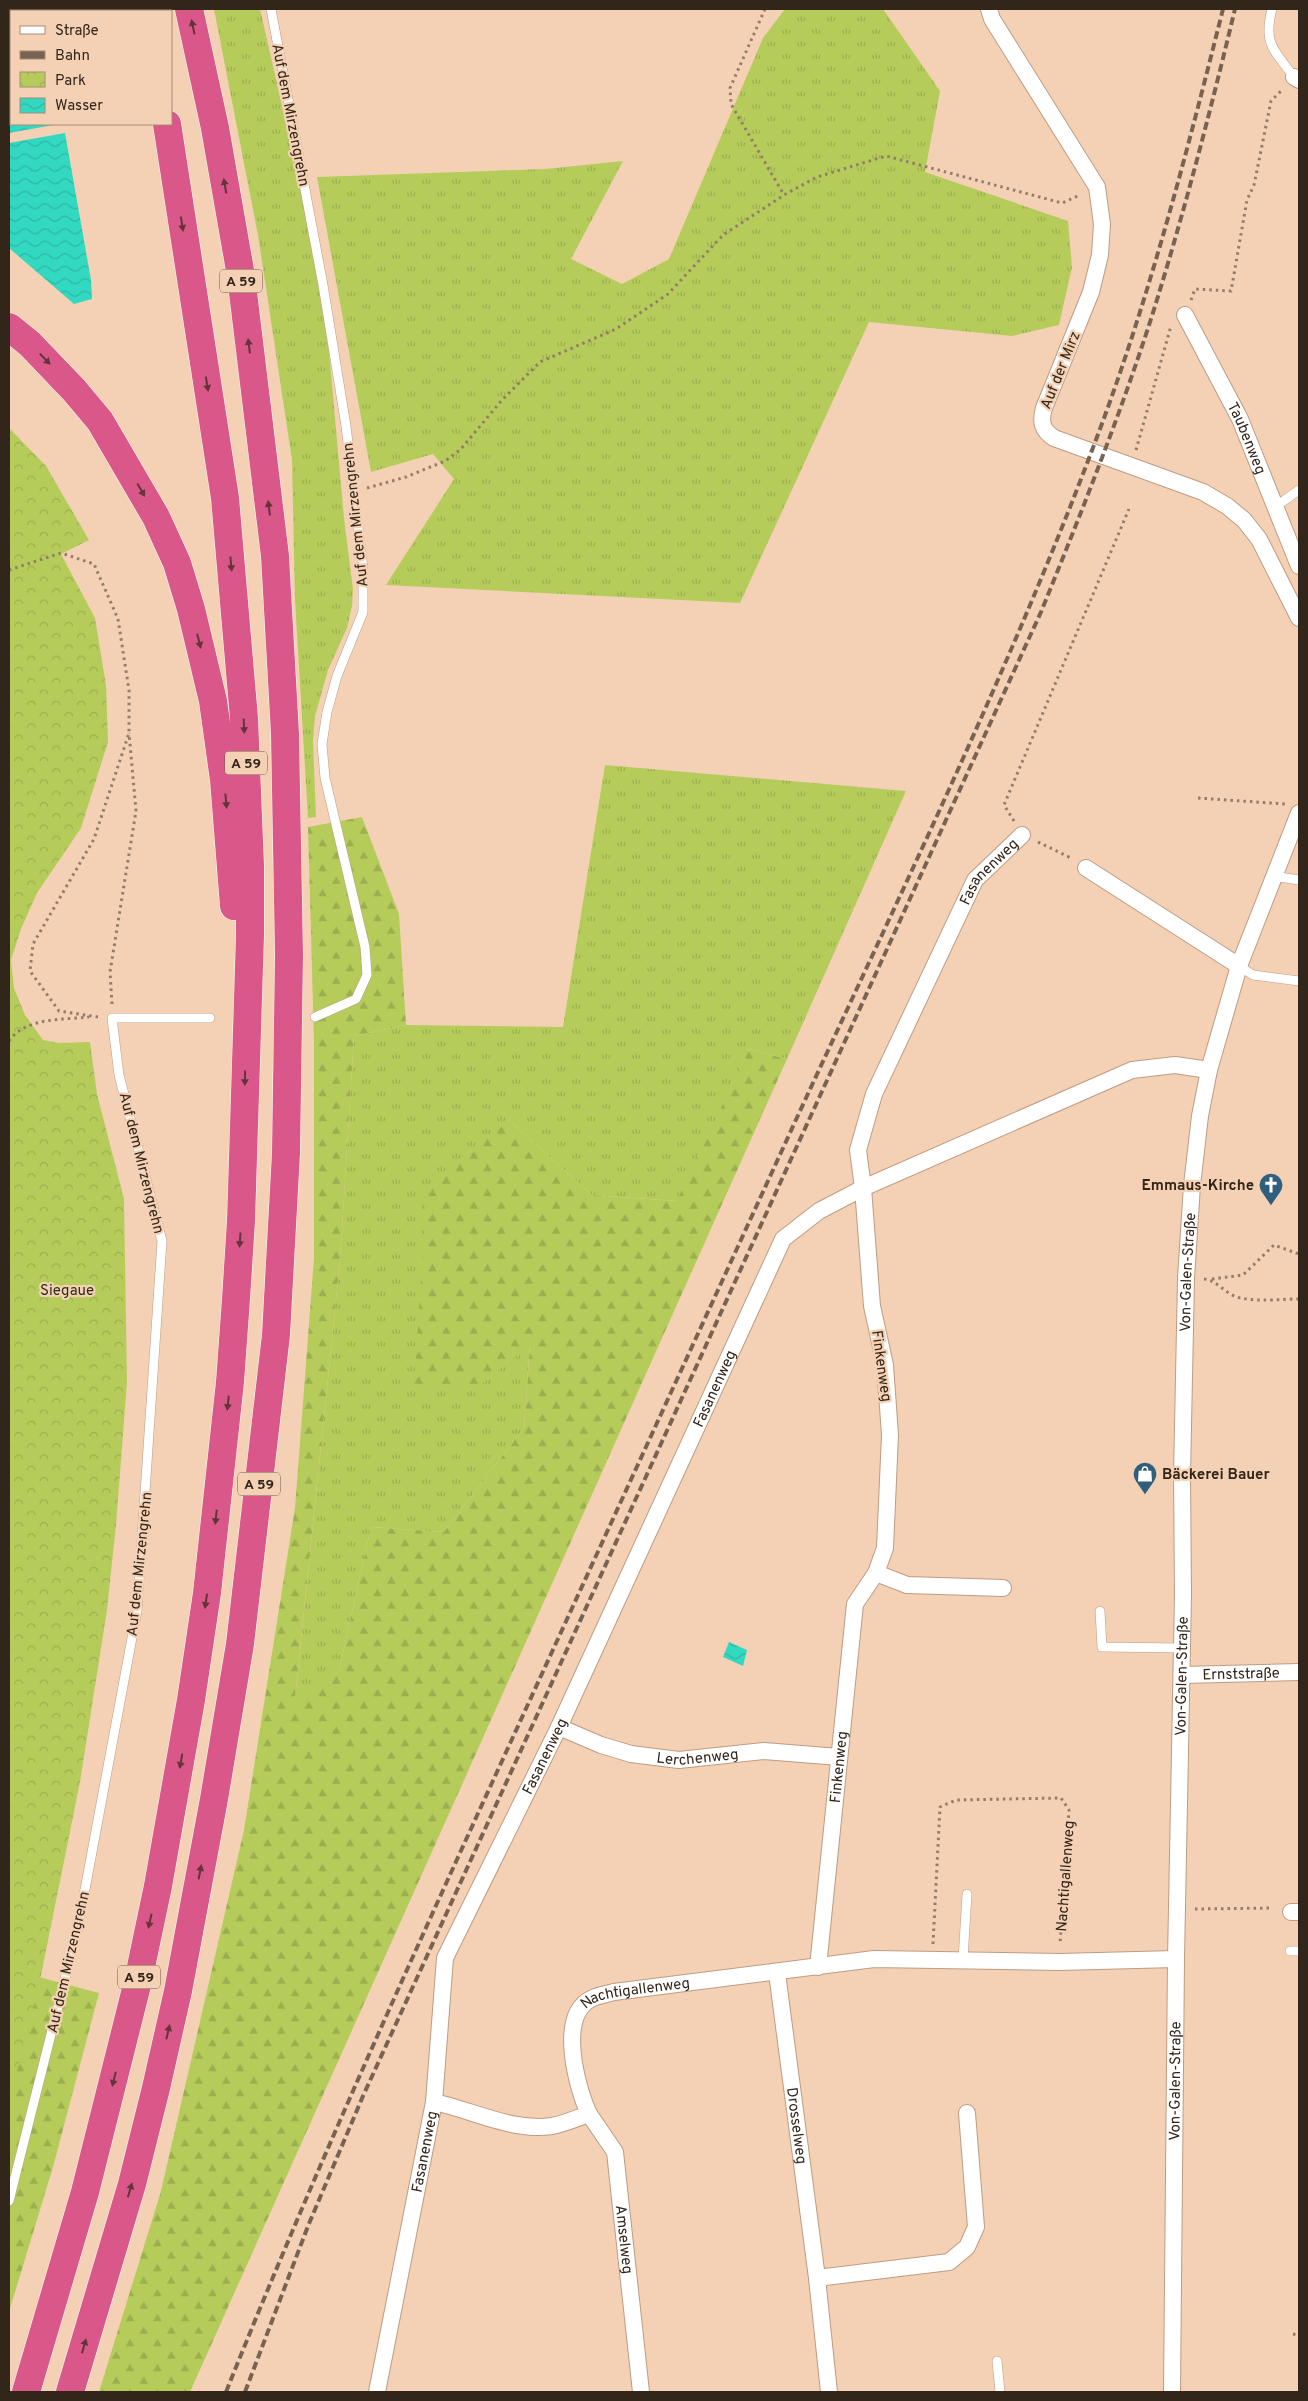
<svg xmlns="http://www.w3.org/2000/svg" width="1308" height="2401" font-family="Overpass,sans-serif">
<defs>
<pattern id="grass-tufts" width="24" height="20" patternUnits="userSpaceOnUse" patternTransform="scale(1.25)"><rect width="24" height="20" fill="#b5cc5b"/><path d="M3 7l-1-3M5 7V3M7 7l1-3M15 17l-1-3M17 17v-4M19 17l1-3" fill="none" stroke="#9caf4f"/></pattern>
<pattern id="forest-firs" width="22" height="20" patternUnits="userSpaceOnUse" patternTransform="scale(1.25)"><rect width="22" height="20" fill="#b5cc5b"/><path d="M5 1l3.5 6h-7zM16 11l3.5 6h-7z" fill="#9caf4f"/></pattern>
<pattern id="park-crowns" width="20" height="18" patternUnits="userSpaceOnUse" patternTransform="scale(1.25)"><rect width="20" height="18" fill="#b5cc5b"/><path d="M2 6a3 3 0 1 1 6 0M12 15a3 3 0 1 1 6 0" fill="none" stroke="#9caf4f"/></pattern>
<pattern id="water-waves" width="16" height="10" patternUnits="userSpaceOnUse" patternTransform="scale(1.25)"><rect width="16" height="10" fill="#32d8bf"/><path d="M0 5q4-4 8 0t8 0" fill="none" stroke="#2db9a4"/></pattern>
</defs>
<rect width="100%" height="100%" fill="#f4d1b5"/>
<path fill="url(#grass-tufts)" d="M214,9H260L323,285L344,518L353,590L352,606L347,628L328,670L315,716L313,741L316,817L308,818L295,600L292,460L258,235Z
M785,9H883L940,91L925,172L1068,221L1072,267L1059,325L1012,336L869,322L740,603L386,585L454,479L433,454L371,472L317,177L545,169L623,161L571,259L622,284L669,259L763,38Z
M605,765L906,791L787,1059L749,1049L678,1201L592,1195L509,1120L476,1388L530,1344L524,1428L444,1532L371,1527L339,1671L295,1699L340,1261L354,1036L406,1025L563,1027Z"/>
<path fill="url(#forest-firs)" d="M362,817L399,914L406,1025L354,1036L340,1261L295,1698L339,1671L371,1527L444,1532L524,1428L530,1345L476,1388L414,1384L427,1187L509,1120L592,1195L677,1201L749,1049L787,1059L190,2392H99L161,2191L244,1830L295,1508L314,1258V1042L308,827Z
M9,1969L99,1993L53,2167L9,2312Z"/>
<path fill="url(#park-crowns)" d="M9,428L46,466L89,540L61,554L95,618L106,685L108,742L81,828L37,893L21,929L11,960L14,988L25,1015L43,1040L59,1043L90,1042L97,1094L124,1199L127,1382L116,1525L107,1610L80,1782L38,1990L9,2103Z"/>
<path fill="url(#water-waves)" d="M11,99V124H59L9,133V100Z
M65,133L91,280L92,299L74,304L9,248V143Z
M729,1642L747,1650L743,1666L723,1657Z"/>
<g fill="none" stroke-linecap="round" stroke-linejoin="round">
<defs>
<path id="lane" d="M271,9L323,285L346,426L363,569V612L337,676L327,712L322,744L325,778L365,947L367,975L356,999L315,1017
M1272,9C1263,44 1274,50 1294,77
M1275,507L1299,490
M1273,876L1299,880
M1239,966L1253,975L1299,981
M1100,1611L1102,1647L1182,1648
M1290,1951H1299
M963,1960L967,1894
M9,2201L78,1927L137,1611L162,1241L119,1075L112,1018H210
M997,2361L1000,2392"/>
<g id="street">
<path d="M989,9L992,19L1097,187L1102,224L1100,255L1091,292L1044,408C1040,422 1042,430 1054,438L1203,492L1227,506L1244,520L1259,539L1299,618"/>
<path d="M1294,77L1299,80"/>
<path id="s1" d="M1185,315L1240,419L1299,566"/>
<path d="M1086,868L1239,966"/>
<path d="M876,1573L907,1585L1003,1588"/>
<path id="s2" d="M1182,1675L1299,1672"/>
<path id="s3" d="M559,1727L601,1745L631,1754L679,1760L764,1751L839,1757"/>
<path d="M1291,1912H1299"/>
<path id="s4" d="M818,1967L855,1604L876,1573L885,1548L890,1435L885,1365L872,1306L863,1188L858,1150L874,1094L975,880L1022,835"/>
<path id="s5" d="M777,1973L817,2278L949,2262L967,2247L976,2227L967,2113"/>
<path id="s6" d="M434,2102C472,2110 513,2132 552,2126C564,2124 577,2118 589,2114C577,2088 557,2016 591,1999C598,1995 607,1994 614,1992L874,1959L1059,1962L1176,1959"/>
<path id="s7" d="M589,2114L615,2152L641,2392"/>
<path d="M817,2278L829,2392"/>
<path id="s8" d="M377,2392L434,2102L445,1958L559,1727L783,1239L819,1211L863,1188L1132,1070L1175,1065L1209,1070"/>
<path id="s9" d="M1172,2392L1176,1959L1183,1594L1182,1475L1186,1278L1192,1185L1200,1116L1209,1070L1239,966L1299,813"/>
</g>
<path id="highway" d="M143,9L144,11
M28,11L30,9
M9,29L11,27
M9,327L30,344L74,390L100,421L156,517L177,563L191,609L213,701L224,780L234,906
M26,2392L85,2192L138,1981L158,1886L191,1700L207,1593L230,1382L236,1299L241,1221L250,935V865L244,718L225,498L167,124
M70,2392L132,2184L156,2088L178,1991L214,1799L240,1644L276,1335L286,1153L289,955L285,734L275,556L241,276L215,128L189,9"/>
</defs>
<use href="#lane" stroke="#be9c82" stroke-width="10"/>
<use href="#street" stroke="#be9c82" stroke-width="18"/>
<use href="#highway" stroke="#fff" stroke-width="29"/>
<path stroke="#947c68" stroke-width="3" stroke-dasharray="2.5 4" stroke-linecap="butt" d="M765,9L730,88L731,104L784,195
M1191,300L1195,289L1231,291L1247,200L1254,185L1271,101L1283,89
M1136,450L1171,326
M367,488L406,477L445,461L460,450L502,400L540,362L616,329L668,294L723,235L784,195L817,177L886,156L1062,203L1080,195
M9,570L61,553L94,564L118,619L129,690V733L94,839L33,944L30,971L59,1011L98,1017
M1198,798L1285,804
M1014,821L1004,805L1129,509
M1038,842L1073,859
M112,1004L110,972L136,811L129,733
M9,1041C26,1017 62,1020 89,1017
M1204,1279C1218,1280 1226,1296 1241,1298C1259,1302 1281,1299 1299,1299
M1212,1279L1243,1275L1274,1245L1299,1254
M1195,1909L1273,1908
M933,1944L940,1807L956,1800L1061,1798L1069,1810L1060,1945
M1293,2334L1299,2335"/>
<use href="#lane" stroke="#fff" stroke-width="9"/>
<use href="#street" stroke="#fff" stroke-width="16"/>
<use href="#highway" stroke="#da5789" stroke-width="28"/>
<path stroke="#786352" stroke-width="4" stroke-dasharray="8 4" stroke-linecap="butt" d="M226,2392C308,2187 399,1986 491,1785C594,1560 697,1336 800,1111C901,892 1009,671 1094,445C1148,303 1186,156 1223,9
M245,2392L308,2226L363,2096L1041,612C1080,516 1119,418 1151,319C1183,217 1210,113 1235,9"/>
</g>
<defs><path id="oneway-solid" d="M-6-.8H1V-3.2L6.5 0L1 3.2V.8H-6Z" transform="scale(1.25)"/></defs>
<g fill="#64343b">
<use href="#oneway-solid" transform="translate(193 27) rotate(-102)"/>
<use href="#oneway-solid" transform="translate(225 186) rotate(-100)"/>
<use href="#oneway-solid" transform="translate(182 224) rotate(81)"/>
<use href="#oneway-solid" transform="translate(249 346) rotate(-97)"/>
<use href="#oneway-solid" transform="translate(45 359) rotate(46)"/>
<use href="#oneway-solid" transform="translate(207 384) rotate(81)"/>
<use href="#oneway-solid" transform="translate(141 490) rotate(61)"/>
<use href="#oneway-solid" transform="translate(269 508) rotate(-97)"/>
<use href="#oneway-solid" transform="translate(231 564) rotate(85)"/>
<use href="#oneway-solid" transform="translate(199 641) rotate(76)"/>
<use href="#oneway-solid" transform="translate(244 726) rotate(87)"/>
<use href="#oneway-solid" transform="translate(226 801) rotate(85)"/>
<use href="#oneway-solid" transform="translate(245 1078) rotate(91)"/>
<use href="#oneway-solid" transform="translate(240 1240) rotate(94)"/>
<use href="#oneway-solid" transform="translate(228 1403) rotate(96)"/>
<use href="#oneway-solid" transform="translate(216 1517) rotate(96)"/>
<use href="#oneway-solid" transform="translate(206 1601) rotate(98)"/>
<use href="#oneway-solid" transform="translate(181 1761) rotate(100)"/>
<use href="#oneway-solid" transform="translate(200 1872) rotate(-79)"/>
<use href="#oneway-solid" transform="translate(150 1921) rotate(102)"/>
<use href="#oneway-solid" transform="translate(168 2032) rotate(-77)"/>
<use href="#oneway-solid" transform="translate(114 2079) rotate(104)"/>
<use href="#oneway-solid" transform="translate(130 2190) rotate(-74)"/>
<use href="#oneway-solid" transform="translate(84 2346) rotate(-74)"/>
</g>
<defs>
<symbol id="church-pin" viewBox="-11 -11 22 30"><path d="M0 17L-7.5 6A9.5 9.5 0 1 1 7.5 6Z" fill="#305f7e" stroke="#f4d1b5"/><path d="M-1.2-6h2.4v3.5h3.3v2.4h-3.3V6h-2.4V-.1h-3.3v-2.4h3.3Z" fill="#fff"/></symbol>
<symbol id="shop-pin" viewBox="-11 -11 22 30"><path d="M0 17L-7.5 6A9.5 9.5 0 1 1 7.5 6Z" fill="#305f7e" stroke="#f4d1b5"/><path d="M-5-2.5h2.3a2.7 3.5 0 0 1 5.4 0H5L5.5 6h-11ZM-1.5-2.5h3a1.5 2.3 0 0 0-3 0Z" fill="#fff"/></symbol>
</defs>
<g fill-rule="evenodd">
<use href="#church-pin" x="1257" y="1171" width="28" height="38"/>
<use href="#shop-pin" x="1131" y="1460" width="28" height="38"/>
</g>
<g text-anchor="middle" stroke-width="4.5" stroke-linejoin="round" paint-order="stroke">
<g fill="#f4d1b5" stroke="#6c5948" stroke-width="1">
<rect x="220" y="269.5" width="42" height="23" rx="4"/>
<rect x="225" y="751.5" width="42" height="23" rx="4"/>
<rect x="238" y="1472.5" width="42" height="23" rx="4"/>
<rect x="118" y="1965.5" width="42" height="23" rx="4"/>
</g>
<g font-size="14" font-weight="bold" fill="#32251a">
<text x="241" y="286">A 59</text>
<text x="246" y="768">A 59</text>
<text x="259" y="1489">A 59</text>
<text x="139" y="1982">A 59</text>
</g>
<g font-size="15" fill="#32251a" stroke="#f4d1b5">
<text transform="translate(291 115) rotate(79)" y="5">Auf dem Mirzengrehn</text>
<text transform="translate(1060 370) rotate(-68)" y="5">Auf der Mirz</text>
<text dy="5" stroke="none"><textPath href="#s1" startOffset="138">Taubenweg</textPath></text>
<text transform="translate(355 515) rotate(-96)" y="5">Auf dem Mirzengrehn</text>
<text dy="5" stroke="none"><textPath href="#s4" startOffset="1139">Fasanenweg</textPath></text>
<text transform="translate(142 1163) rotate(76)" y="5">Auf dem Mirzengrehn</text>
<text dy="5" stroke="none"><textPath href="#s9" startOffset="1120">Von-Galen-Straße</textPath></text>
<text transform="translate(882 1366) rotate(82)" y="5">Finkenweg</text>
<text dy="5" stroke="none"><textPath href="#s8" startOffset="1070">Fasanenweg</textPath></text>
<text transform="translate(139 1564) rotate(-84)" y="5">Auf dem Mirzengrehn</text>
<text dy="5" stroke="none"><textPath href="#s2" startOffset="59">Ernststraße</textPath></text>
<text dy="5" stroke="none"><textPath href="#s9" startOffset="716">Von-Galen-Straße</textPath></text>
<text dy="5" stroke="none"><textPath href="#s3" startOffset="144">Lerchenweg</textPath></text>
<text dy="5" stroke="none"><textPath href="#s8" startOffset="665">Fasanenweg</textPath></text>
<text dy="5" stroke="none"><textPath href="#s4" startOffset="201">Finkenweg</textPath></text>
<text transform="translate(1065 1876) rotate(-86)" y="5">Nachtigallenweg</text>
<text transform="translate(68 1962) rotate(-77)" y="5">Auf dem Mirzengrehn</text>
<text dy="5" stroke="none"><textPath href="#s6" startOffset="329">Nachtigallenweg</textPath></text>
<text dy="5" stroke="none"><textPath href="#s9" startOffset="311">Von-Galen-Straße</textPath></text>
<text dy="5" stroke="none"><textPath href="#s5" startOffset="154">Drosselweg</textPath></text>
<text dy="5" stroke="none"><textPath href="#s8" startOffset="245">Fasanenweg</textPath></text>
<text dy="5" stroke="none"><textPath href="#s7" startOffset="134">Amselweg</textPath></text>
</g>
<g font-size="15" font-weight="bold" fill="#32251a" stroke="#f4d1b5" text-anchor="end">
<text x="1254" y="1190">Emmaus-Kirche</text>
<text x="1162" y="1479" text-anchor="start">Bäckerei Bauer</text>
</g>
<g font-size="15" fill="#2a3018" stroke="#f4d1b5">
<text x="67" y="1295">Siegaue</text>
</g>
</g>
<rect width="1308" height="2401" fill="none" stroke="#32251a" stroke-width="20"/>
<rect x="10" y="10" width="162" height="115" fill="#f4d1b5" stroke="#a68c77"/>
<rect x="20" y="26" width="25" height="8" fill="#ffffff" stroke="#a68c77"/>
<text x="55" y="35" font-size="15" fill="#32251a">Straße</text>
<rect x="20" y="51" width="25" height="8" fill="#786352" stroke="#a68c77"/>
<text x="55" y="60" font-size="15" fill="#32251a">Bahn</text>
<rect x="20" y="72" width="25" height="15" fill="url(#park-crowns)" stroke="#a68c77"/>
<text x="55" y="85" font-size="15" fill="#32251a">Park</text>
<rect x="20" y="98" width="25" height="15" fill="url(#water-waves)" stroke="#a68c77"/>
<text x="55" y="110" font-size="15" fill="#32251a">Wasser</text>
</svg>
